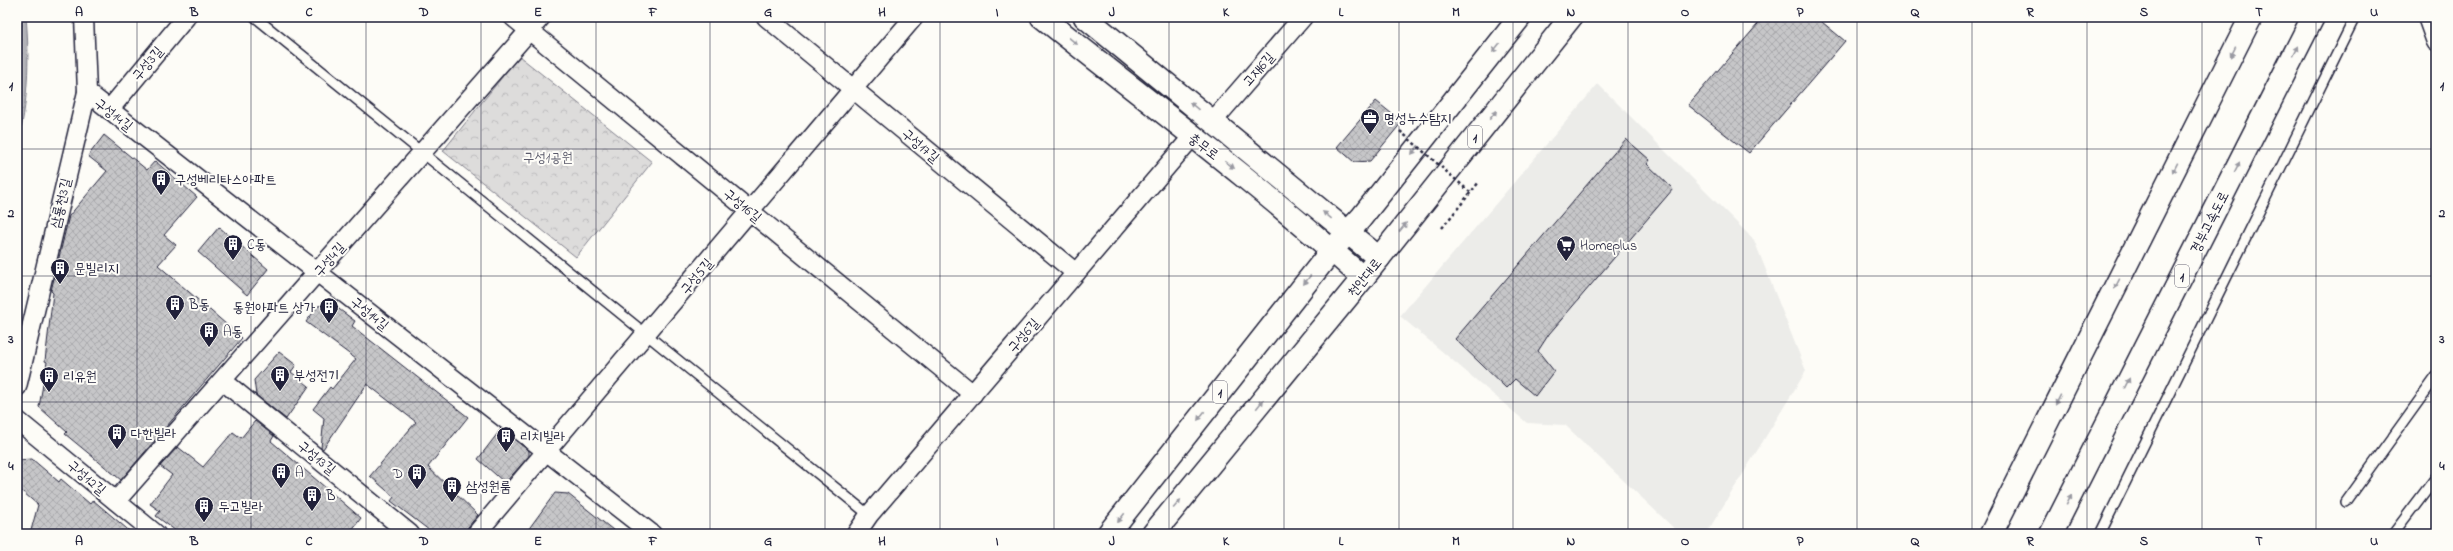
<svg xmlns="http://www.w3.org/2000/svg" width="2453" height="551" font-family="'Indie Flower','Poor Story',sans-serif">
<defs>
<pattern id="park-crowns" width="20" height="18" patternUnits="userSpaceOnUse"><rect width="20" height="18" fill="#dddcdb"/><path d="M2 6a3 3 0 1 1 6 0M12 15a3 3 0 1 1 6 0" fill="none" stroke="#bdbcbd"/></pattern>
<pattern id="water-ripples" width="26" height="14" patternUnits="userSpaceOnUse"><rect width="26" height="14" fill="#b2b2b7"/><path d="M2 4q2-2 4 0t4 0M15 11q2-2 4 0t4 0" fill="none" stroke="#909096"/></pattern>
<pattern id="building-cross-hatch" width="8" height="8" patternUnits="userSpaceOnUse"><rect width="8" height="8" fill="#c6c6c8"/><path d="M0 0l8 8M0 8l8-8" fill="none" stroke="#aaaaad"/></pattern>
</defs>
<rect width="100%" height="100%" fill="#fdfcf7"/>
<filter id="ink" filterUnits="userSpaceOnUse"><feTurbulence type="fractalNoise" baseFrequency=".025" numOctaves="2"/><feDisplacementMap in="SourceGraphic" scale="8" xChannelSelector="R" yChannelSelector="G"/><feConvolveMatrix kernelMatrix="1 2 1 2 8 2 1 2 1" color-interpolation-filters="sRGB"/></filter>
<g filter="url(#ink)">
<!-- built -->
<path fill="#ecece9" d="M 1598,84 L 1754,240 L 1806,371 L 1706,534 L 1680,534 L 1565,425 L 1527,423 L 1400,316 Z"/>
<!-- park -->
<path fill="url(#park-crowns)" stroke="#807f8b" d="M 519,56 L 652,162 L 576,257 L 443,151 Z"/>
<!-- water -->
<path fill="url(#water-ripples)" stroke="#787885" d="M 17,17 L 26,17 C 30,59 28,105 17,146 Z"/>
<!-- building -->
<g fill="url(#building-cross-hatch)" stroke="#22223b">
<path d="M 1764,17 L 1816,17 L 1845,41 L 1749,153 L 1688,105 Z"/>
<path d="M 1376,101 L 1402,122 L 1370,161 L 1354,162 L 1337,147 Z"/>
<path d="M 104,135 L 147,170 L 155,161 L 197,197 L 164,235 L 176,245 L 158,265 L 242,338 L 121,480 L 65,434 L 67,432 L 39,407 L 47,362 L 45,361 L 53,293 L 51,291 L 56,270 L 69,216 L 107,171 L 88,156 Z"/>
<path d="M 1626,139 L 1650,160 L 1647,164 L 1673,189 L 1549,334 L 1538,351 L 1554,371 L 1535,396 L 1515,379 L 1506,388 L 1455,339 Z"/>
<path d="M 219,227 L 268,269 L 247,295 L 198,252 Z"/>
<path d="M 332,304 L 355,321 L 352,326 L 468,417 L 428,467 L 478,515 L 468,527 L 466,534 L 434,534 L 391,501 L 394,497 L 370,476 L 416,422 L 367,384 L 323,449 L 321,448 L 324,418 L 313,409 L 330,387 L 332,389 L 356,359 L 306,322 L 318,306 Z"/>
<path d="M 279,352 L 296,365 L 291,372 L 309,386 L 286,419 L 256,395 L 254,380 Z"/>
<path d="M 255,421 L 274,436 L 271,441 L 361,518 L 349,534 L 180,534 L 156,516 L 160,511 L 150,504 L 172,475 L 160,466 L 178,447 L 203,467 L 233,432 L 241,438 Z"/>
<path d="M 501,429 L 529,451 L 529,456 L 505,483 L 478,459 Z"/>
<path d="M 32,459 L 59,482 L 61,479 L 90,504 L 93,500 L 133,534 L 30,534 L 38,505 L 17,487 L 17,460 Z"/>
<path d="M 555,493 L 568,494 L 618,534 L 525,534 Z"/>
</g>
<g fill="none" stroke-linecap="round" stroke-linejoin="round">
<defs>
<g id="service">
<path d="M 255,17 L 869,515"/>
<path d="M 2346,502 L 2436,377"/>
<path d="M 2100,534 L 2355,17"/>
<path d="M 2393,534 L 2436,477"/>
</g>
<g id="minor">
<path d="M 513,17 L 973,394"/>
<path d="M 766,17 L 1076,273"/>
<path d="M 2427,17 L 2436,42"/>
<path d="M 87,92 L 652,534"/>
<path d="M 109,110 L 186,17"/>
<path d="M 1213,121 L 1303,17"/>
<path d="M 223,381 L 410,534"/>
<path d="M 17,387 L 87,92 L 84,17"/>
<path d="M 17,420 L 156,534"/>
<path d="M 116,501 L 541,17"/>
<path d="M 476,534 L 914,17"/>
<path d="M 856,534 L 869,515 L 1192,137"/>
</g>
<g id="secondary">
<path d="M 1042,17 C 1150,103 1261,186 1363,278"/>
<path d="M 1085,17 L 1379,258"/>
</g>
<g id="primary">
<path d="M 1108,534 L 1332,250 L 1361,218 L 1520,17"/>
<path d="M 1153,534 L 1363,278 L 1571,17"/>
</g>
<g id="motorway">
<path d="M 1991,534 L 2251,17"/>
<path d="M 2051,534 L 2313,17"/>
</g>
</defs>
<!-- service casing -->
<use href="#service" stroke="#22223b" stroke-width="12"/>
<!-- minor casing -->
<use href="#minor" stroke="#22223b" stroke-width="21"/>
<!-- secondary casing -->
<use href="#secondary" stroke="#22223b" stroke-width="25"/>
<!-- primary casing -->
<use href="#primary" stroke="#22223b" stroke-width="25"/>
<!-- motorway casing -->
<use href="#motorway" stroke="#22223b" stroke-width="25"/>
<!-- path -->
<path stroke="#22223b" stroke-width="2.5" stroke-dasharray="3 3" stroke-linecap="butt" d="M 1442,228 L 1479,182"/>
<!-- service -->
<use href="#service" stroke="#fdfcf7" stroke-width="9"/>
<!-- minor -->
<use href="#minor" stroke="#fdfcf7" stroke-width="18"/>
<!-- secondary -->
<use href="#secondary" stroke="#fdfcf7" stroke-width="22"/>
<!-- primary -->
<use href="#primary" stroke="#fdfcf7" stroke-width="22"/>
<!-- motorway -->
<use href="#motorway" stroke="#fdfcf7" stroke-width="22"/>
<!-- path-bridge -->
<path stroke="#22223b" stroke-width="2.5" stroke-dasharray="3 3" stroke-linecap="butt" d="M 1400,131 L 1471,193"/>
</g>
<!-- one-way arrows -->
<defs><path id="oneway-solid" d="M-6-.8H1V-3.2L6.5 0L1 3.2V.8H-6Z"/></defs>
<g fill="#9a9aa2">
<use href="#oneway-solid" transform="translate(1073 41) rotate(39)"/>
<use href="#oneway-solid" transform="translate(1496 48) rotate(128)"/>
<use href="#oneway-solid" transform="translate(2296 51) rotate(-63)"/>
<use href="#oneway-solid" transform="translate(2233 52) rotate(117)"/>
<use href="#oneway-solid" transform="translate(1194 106) rotate(-141)"/>
<use href="#oneway-solid" transform="translate(1493 115) rotate(-51)"/>
<use href="#oneway-solid" transform="translate(1415 150) rotate(128)"/>
<use href="#oneway-solid" transform="translate(1230 165) rotate(37)"/>
<use href="#oneway-solid" transform="translate(2237 167) rotate(-63)"/>
<use href="#oneway-solid" transform="translate(2175 168) rotate(117)"/>
<use href="#oneway-solid" transform="translate(1327 215) rotate(-141)"/>
<use href="#oneway-solid" transform="translate(1403 227) rotate(-51)"/>
<use href="#oneway-solid" transform="translate(1307 280) rotate(128)"/>
<use href="#oneway-solid" transform="translate(2117 284) rotate(117)"/>
<use href="#oneway-solid" transform="translate(2127 383) rotate(-63)"/>
<use href="#oneway-solid" transform="translate(2058 400) rotate(117)"/>
<use href="#oneway-solid" transform="translate(1260 404) rotate(-51)"/>
<use href="#oneway-solid" transform="translate(1201 416) rotate(128)"/>
<use href="#oneway-solid" transform="translate(2069 499) rotate(-63)"/>
<use href="#oneway-solid" transform="translate(1177 504) rotate(-50)"/>
<use href="#oneway-solid" transform="translate(1121 518) rotate(128)"/>
</g>
</g>
<!-- grid -->
<path fill="none" stroke="#22223b" stroke-width="1" stroke-opacity="0.55" d="M 137,17 L 137,534M 251,17 L 251,534M 366,17 L 366,534M 481,17 L 481,534M 596,17 L 596,534M 710,17 L 710,534M 825,17 L 825,534M 940,17 L 940,534M 1054,17 L 1054,534M 1169,17 L 1169,534M 1284,17 L 1284,534M 1399,17 L 1399,534M 1513,17 L 1513,534M 1628,17 L 1628,534M 1743,17 L 1743,534M 1857,17 L 1857,534M 1972,17 L 1972,534M 2087,17 L 2087,534M 2202,17 L 2202,534M 2316,17 L 2316,534M 17,149 L 2436,149M 17,276 L 2436,276M 17,402 L 2436,402"/>
<!-- icons -->
<defs>
<symbol id="office-pin" viewBox="-11 -11 22 30"><path d="M0 17L-7.5 6A9.5 9.5 0 1 1 7.5 6Z" fill="#22223b" stroke="#fdfcf7"/><path d="M-6-3h4V-5.5h4V-3h4V5H-6ZM-1-4.5V-3h2v-1.5ZM-6 0V1H6V0Z" fill="#fff"/></symbol>
<symbol id="building-pin" viewBox="-11 -11 22 30"><path d="M0 17L-7.5 6A9.5 9.5 0 1 1 7.5 6Z" fill="#22223b" stroke="#fdfcf7"/><path d="M-4-6H4V6H1V3H-1V6H-4ZM-2.5-4.3h1.7v1.8h-1.7ZM.8-4.3h1.7v1.8H.8ZM-2.5-1h1.7V.8h-1.7ZM.8-1h1.7V.8H.8Z" fill="#fff"/></symbol>
<symbol id="supermarket-pin" viewBox="-11 -11 22 30"><path d="M0 17L-7.5 6A9.5 9.5 0 1 1 7.5 6Z" fill="#22223b" stroke="#fdfcf7"/><path d="M-6-5.5h2.5l.6 2H6L4.5 2H-2.5L-4.4-4H-6ZM-1.5 3.2a1.3 1.3 0 1 0 .1 0ZM3 3.2a1.3 1.3 0 1 0 .1 0Z" fill="#fff"/></symbol>
</defs>
<g fill-rule="evenodd">
<use href="#office-pin" x="1359" y="107" width="22" height="30"/>
<use href="#building-pin" x="150" y="168" width="22" height="30"/>
<use href="#building-pin" x="222" y="233" width="22" height="30"/>
<use href="#supermarket-pin" x="1555" y="234" width="22" height="30"/>
<use href="#building-pin" x="49" y="257" width="22" height="30"/>
<use href="#building-pin" x="164" y="293" width="22" height="30"/>
<use href="#building-pin" x="318" y="296" width="22" height="30"/>
<use href="#building-pin" x="198" y="320" width="22" height="30"/>
<use href="#building-pin" x="269" y="364" width="22" height="30"/>
<use href="#building-pin" x="38" y="365" width="22" height="30"/>
<use href="#building-pin" x="106" y="422" width="22" height="30"/>
<use href="#building-pin" x="495" y="425" width="22" height="30"/>
<use href="#building-pin" x="270" y="461" width="22" height="30"/>
<use href="#building-pin" x="406" y="462" width="22" height="30"/>
<use href="#building-pin" x="441" y="475" width="22" height="30"/>
<use href="#building-pin" x="301" y="484" width="22" height="30"/>
<use href="#building-pin" x="193" y="495" width="22" height="30"/>
</g>
<g text-anchor="middle" stroke-width="4" stroke-linejoin="round" paint-order="stroke">
<!-- shield labels -->
<g fill="#fdfcf7" stroke="#646373" stroke-width="1">
<rect x="1468" y="126" width="14" height="22" rx="3"/>
<rect x="2175" y="265" width="14" height="22" rx="3"/>
<rect x="1213" y="381" width="14" height="22" rx="3"/>
</g>
<g font-size="13" font-weight="bold" fill="#22223b">
<text x="1475" y="142">1</text>
<text x="2182" y="281">1</text>
<text x="1220" y="397">1</text>
</g>
<!-- street labels -->
<g font-size="14" fill="#22223b" stroke="#fdfcf7">
<text transform="translate(147 63) rotate(-50)" y="5">구성3길</text>
<text transform="translate(1258 69) rotate(-49)" y="5">고재6길</text>
<text transform="translate(114 114) rotate(38)" y="5">구성14길</text>
<text transform="translate(921 145) rotate(40)" y="5">구성17길</text>
<text transform="translate(1204 146) rotate(37)" y="5">충무로</text>
<text transform="translate(60 203) rotate(-77)" y="5">삼룡천3길</text>
<text transform="translate(743 205) rotate(39)" y="5">구성16길</text>
<text transform="translate(2209 222) rotate(-63)" y="5">경부고속도로</text>
<text transform="translate(329 259) rotate(-49)" y="5">구성4길</text>
<text transform="translate(696 276) rotate(-50)" y="5">구성5길</text>
<text transform="translate(1364 277) rotate(-51)" y="5">천안대로</text>
<text transform="translate(370 313) rotate(39)" y="5">구성14길</text>
<text transform="translate(1023 335) rotate(-49)" y="5">구성6길</text>
<text transform="translate(317 457) rotate(39)" y="5">구성13길</text>
<text transform="translate(87 477) rotate(40)" y="5">구성12길</text>
</g>
<!-- poi labels -->
<g font-size="14" fill="#22223b" stroke="#fdfcf7" text-anchor="start">
<text x="1384" y="123">명성누수탐지</text>
<text x="175" y="184">구성베리타스아파트</text>
<text x="247" y="249">C동</text>
<text x="1580" y="250">Homeplus</text>
<text x="74" y="273">문빌리지</text>
<text x="189" y="309">B동</text>
<text x="315" y="312" text-anchor="end">동원아파트 상가</text>
<text x="223" y="336">A동</text>
<text x="294" y="380">부성전기</text>
<text x="63" y="381">리유원</text>
<text x="131" y="438">다한빌라</text>
<text x="520" y="441">리치빌라</text>
<text x="295" y="477">A</text>
<text x="403" y="478" text-anchor="end">D</text>
<text x="466" y="491">삼성원룸</text>
<text x="326" y="500">B</text>
<text x="218" y="511">두고빌라</text>
</g>
<!-- park labels -->
<g font-size="14" fill="#5a5a6b" stroke="#fdfcf7">
<text x="548" y="162">구성1공원</text>
</g>
</g>
<!-- margin -->
<rect width="2453" height="551" fill="none" stroke="#fdfcf7" stroke-width="44"/>
<rect x="22" y="22" width="2409" height="507" fill="none" stroke="#22223b" stroke-width="1.5"/>
<g font-size="13" text-anchor="middle" font-weight="bold" fill="#22223b">
<text x="79" y="16">A</text>
<text x="194" y="16">B</text>
<text x="309" y="16">C</text>
<text x="424" y="16">D</text>
<text x="538" y="16">E</text>
<text x="653" y="16">F</text>
<text x="768" y="16">G</text>
<text x="882" y="16">H</text>
<text x="997" y="16">I</text>
<text x="1112" y="16">J</text>
<text x="1226" y="16">K</text>
<text x="1341" y="16">L</text>
<text x="1456" y="16">M</text>
<text x="1571" y="16">N</text>
<text x="1685" y="16">O</text>
<text x="1800" y="16">P</text>
<text x="1915" y="16">Q</text>
<text x="2030" y="16">R</text>
<text x="2144" y="16">S</text>
<text x="2259" y="16">T</text>
<text x="2374" y="16">U</text>
<text x="11" y="90">1</text>
<text x="2442" y="90">1</text>
<text x="11" y="217">2</text>
<text x="2442" y="217">2</text>
<text x="11" y="343">3</text>
<text x="2442" y="343">3</text>
<text x="11" y="470">4</text>
<text x="2442" y="470">4</text>
<text x="79" y="545">A</text>
<text x="194" y="545">B</text>
<text x="309" y="545">C</text>
<text x="424" y="545">D</text>
<text x="538" y="545">E</text>
<text x="653" y="545">F</text>
<text x="768" y="545">G</text>
<text x="882" y="545">H</text>
<text x="997" y="545">I</text>
<text x="1112" y="545">J</text>
<text x="1226" y="545">K</text>
<text x="1341" y="545">L</text>
<text x="1456" y="545">M</text>
<text x="1571" y="545">N</text>
<text x="1685" y="545">O</text>
<text x="1800" y="545">P</text>
<text x="1915" y="545">Q</text>
<text x="2030" y="545">R</text>
<text x="2144" y="545">S</text>
<text x="2259" y="545">T</text>
<text x="2374" y="545">U</text>
</g>
</svg>
